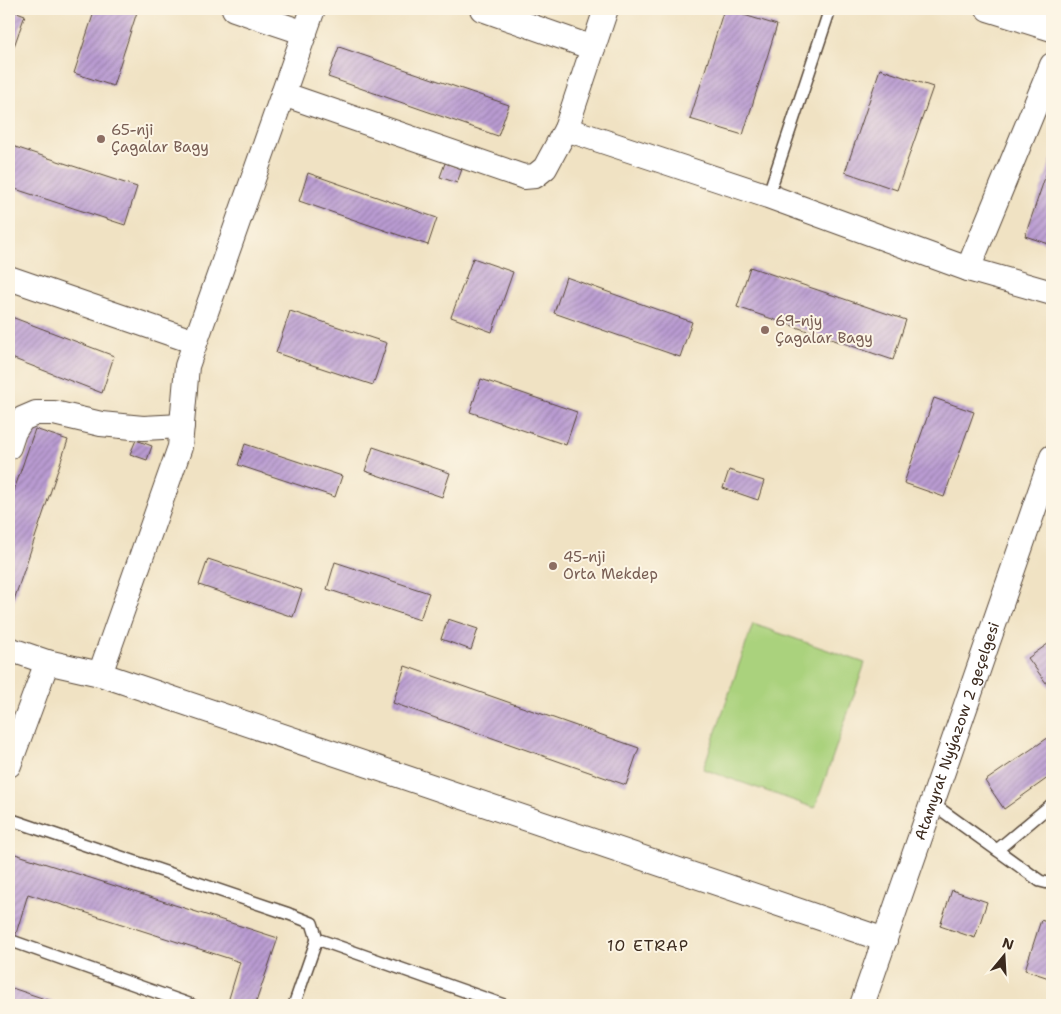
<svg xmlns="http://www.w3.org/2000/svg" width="1061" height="1014" font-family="'Shantell Sans',sans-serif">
<defs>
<pattern id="building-hatch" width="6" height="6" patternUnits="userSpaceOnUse" patternTransform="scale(1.25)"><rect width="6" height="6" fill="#b99bd2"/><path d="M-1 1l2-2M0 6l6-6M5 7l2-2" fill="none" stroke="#987faa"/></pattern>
</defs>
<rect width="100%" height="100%" fill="#fcf5e5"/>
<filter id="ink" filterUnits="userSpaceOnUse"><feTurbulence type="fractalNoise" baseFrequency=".02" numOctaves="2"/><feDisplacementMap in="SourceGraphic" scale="10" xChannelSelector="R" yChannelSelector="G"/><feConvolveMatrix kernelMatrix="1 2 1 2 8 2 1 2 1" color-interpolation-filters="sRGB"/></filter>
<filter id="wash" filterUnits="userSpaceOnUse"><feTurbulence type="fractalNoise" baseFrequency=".0096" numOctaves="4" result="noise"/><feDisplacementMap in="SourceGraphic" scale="20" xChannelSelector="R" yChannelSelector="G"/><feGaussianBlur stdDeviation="1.12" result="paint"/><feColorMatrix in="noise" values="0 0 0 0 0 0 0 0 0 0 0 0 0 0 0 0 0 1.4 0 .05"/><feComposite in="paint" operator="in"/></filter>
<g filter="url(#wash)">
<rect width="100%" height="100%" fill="#f0e2c3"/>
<!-- pitch -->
<path fill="#aad27d" stroke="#727e4e" d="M 753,624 L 865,663 L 815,808 L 703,769 Z"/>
<g id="blocks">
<!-- building -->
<g fill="url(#building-hatch)">
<path d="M 9,9 L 25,15 L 11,55 L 9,55 Z"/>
<path d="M 95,9 L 138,9 L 113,86 L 74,73 Z"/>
<path d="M 724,9 L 777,25 L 743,135 L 690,119 Z"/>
<path d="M 339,47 L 509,105 L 498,136 L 328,77 Z"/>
<path d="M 880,69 L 933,87 L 897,190 L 845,172 Z"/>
<path d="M 9,145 L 137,187 L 125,225 L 9,187 Z"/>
<path d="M 1052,157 L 1052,245 L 1025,236 Z"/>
<path d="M 445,163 L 462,169 L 457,183 L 440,177 Z"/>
<path d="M 308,173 L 437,218 L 428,245 L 299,201 Z"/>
<path d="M 473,258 L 513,272 L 492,332 L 451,317 Z"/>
<path d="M 750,267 L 906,320 L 893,360 L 737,307 Z"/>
<path d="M 566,277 L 692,322 L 680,357 L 554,313 Z"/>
<path d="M 290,311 L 387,343 L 373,385 L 276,353 Z"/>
<path d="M 9,316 L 114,356 L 102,393 L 9,357 Z"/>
<path d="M 481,379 L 577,412 L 566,445 L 470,412 Z"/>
<path d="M 934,398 L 974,412 L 944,497 L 904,483 Z"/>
<path d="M 35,429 L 68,440 L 13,603 L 9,601 L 9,505 Z"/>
<path d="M 136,440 L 152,446 L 147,460 L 130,454 Z"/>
<path d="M 245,444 L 342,476 L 335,497 L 238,465 Z"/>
<path d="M 373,447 L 450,473 L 442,497 L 365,471 Z"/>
<path d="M 729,470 L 764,481 L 758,500 L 723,488 Z"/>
<path d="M 208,559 L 302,590 L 293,617 L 199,585 Z"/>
<path d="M 335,562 L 429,593 L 420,620 L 327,589 Z"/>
<path d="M 448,619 L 478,629 L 471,650 L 441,639 Z"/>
<path d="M 1052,641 L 1052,685 L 1049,687 L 1028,658 Z"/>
<path d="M 405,666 L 639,748 L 626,785 L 393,703 Z"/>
<path d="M 1052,735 L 1052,775 L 1004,809 L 985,781 Z"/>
<path d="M 9,852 L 278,938 L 255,1005 L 227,1005 L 240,962 L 28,894 L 15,937 L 9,935 Z"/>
<path d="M 952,890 L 987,902 L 975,938 L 940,926 Z"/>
<path d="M 1041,920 L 1052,924 L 1052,979 L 1025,970 Z"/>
<path d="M 9,987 L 63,1005 L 9,1005 Z"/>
</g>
</g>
</g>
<g filter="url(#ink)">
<use href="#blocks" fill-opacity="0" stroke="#564637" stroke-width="1"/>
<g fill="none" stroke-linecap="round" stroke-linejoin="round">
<defs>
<g id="service">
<path d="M 768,196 L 830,9"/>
<path d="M 933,804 L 1040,881 L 1052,884"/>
<path d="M 9,819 L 289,914 L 312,923 L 317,939 L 504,1005"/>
<path d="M 997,850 L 1052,804"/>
<path d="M 9,940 L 192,1005"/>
<path d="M 294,1005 L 317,939"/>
</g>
<g id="minor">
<path d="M 234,9 L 305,33"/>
<path d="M 482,9 L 593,48"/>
<path d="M 606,9 L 566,129 L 768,196 L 968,269 L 1052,293"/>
<path d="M 988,9 L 1052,29"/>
<path d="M 283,94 L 524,177 L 535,176 L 545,168 L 566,129"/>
<path d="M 968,269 L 1052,65"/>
<path d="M 9,278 L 195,342"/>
<path d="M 9,447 L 14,432 L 22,419 L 36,413 L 54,413 L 101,424 L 143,428 L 182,426"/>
<path d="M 9,649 L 47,662 L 100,674 L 885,940"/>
<path d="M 100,674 L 180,447 L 187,366 L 313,9"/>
<path d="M 9,765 L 47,662"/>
<path id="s1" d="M 862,1005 L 1052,457"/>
</g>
</defs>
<!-- service casing -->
<use href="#service" stroke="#564637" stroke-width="14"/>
<!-- minor casing -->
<use href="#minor" stroke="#564637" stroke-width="26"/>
<!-- service -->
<use href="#service" stroke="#fff" stroke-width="11"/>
<!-- minor -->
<use href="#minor" stroke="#fff" stroke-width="24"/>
</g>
</g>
<!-- markers -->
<g fill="#8d6e63" stroke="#fcf5e5" stroke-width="2">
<circle cx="101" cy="139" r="5"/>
<circle cx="765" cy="330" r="5"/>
<circle cx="553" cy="566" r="5"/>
</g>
<g text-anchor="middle" stroke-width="4" stroke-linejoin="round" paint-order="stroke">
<!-- education labels -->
<g font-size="15" fill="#785e54" stroke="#fcf5e5" text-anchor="start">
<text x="111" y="135">65-nji<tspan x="111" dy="17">Çagalar Bagy</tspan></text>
<text x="775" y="326">69-njy<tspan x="775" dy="17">Çagalar Bagy</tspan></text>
<text x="563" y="562">45-nji<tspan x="563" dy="17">Orta Mekdep</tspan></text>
</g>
<!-- street labels -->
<g font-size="15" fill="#3b2a1e" stroke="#fcf5e5">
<text dy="5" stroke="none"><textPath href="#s1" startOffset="290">Atamyrat Nyýazow 2 geçelgesi</textPath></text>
</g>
<!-- neighbourhood labels -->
<g font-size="16" letter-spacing="1" fill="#3b2a1e" stroke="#fcf5e5">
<text x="648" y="951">10 ETRAP</text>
</g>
</g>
<!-- margin -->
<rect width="1061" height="1014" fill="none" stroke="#fcf5e5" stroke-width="30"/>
<!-- north arrow -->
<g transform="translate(1004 956) rotate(18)" stroke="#fcf5e5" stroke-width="4" paint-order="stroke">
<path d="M0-4L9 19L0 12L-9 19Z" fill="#3b2a1e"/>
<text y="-8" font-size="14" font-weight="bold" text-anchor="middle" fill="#3b2a1e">N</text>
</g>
</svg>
